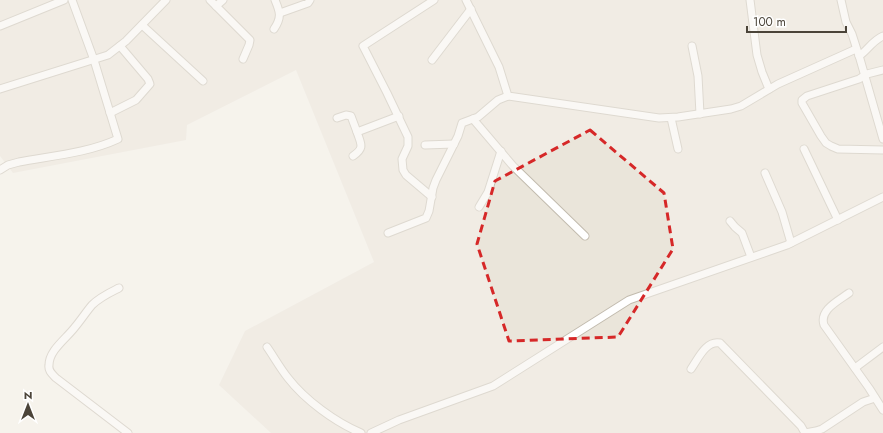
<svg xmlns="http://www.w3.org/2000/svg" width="883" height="433" font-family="Jost,sans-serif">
<rect width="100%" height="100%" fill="#f6f3ec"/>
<!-- residential -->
<path fill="#eae5da" d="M 0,0 L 883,0 L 883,433 L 271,433 L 219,385 L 245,331 L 374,262 L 296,70 L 187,125 L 186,140 L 13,173 L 0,156 Z"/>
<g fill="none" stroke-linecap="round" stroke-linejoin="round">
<defs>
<g id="minor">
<path d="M 210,0 L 216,6 L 223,0"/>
<path d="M 466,0 L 499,67 L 508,96 L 659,118 L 678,117 L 731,109 L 741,106 L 778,84 L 856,49"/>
<path d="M 750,0 L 757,55 L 762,72 L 769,89"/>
<path d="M 841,0 L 846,22 L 852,34 L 860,59 L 883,139"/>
<path d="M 216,6 L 250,40 L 249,45 L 243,59"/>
<path d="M 280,13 L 308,3 L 310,0"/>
<path d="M 142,25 L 203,81"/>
<path d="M 0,26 L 64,0"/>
<path d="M 274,29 C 282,17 280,12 275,0"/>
<path d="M 692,46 L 698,76 L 700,114"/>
<path d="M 859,56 C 868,50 872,41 883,36"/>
<path d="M 432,60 L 471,9"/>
<path d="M 883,70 L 867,74 L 859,79 L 807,96 L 802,100 L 802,103 L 821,136 L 826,143 L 831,146 L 838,149 L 883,150"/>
<path d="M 0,89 L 108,55 L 126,41 L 166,0"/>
<path d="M 110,113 L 136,100 L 150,84 L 148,79 L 120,46"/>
<path d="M 337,118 L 346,115 L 351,116 L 357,132"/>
<path d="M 671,118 L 678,149"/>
<path d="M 473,119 L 513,166 L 585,236"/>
<path d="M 425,145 L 454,144"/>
<path d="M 804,149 L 838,220"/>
<path d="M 353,156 C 365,148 361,144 357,132 L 399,116"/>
<path d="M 0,170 L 8,165 L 19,162 C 51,156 88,153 118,139 L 94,60 L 72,0"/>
<path d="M 765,173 L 782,212 L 791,243"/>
<path d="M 432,197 L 406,175 L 403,170 L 402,159 L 408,146 L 408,137 L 387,93 L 363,46 L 434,0"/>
<path d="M 479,207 L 488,192 L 501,151"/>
<path d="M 730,221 L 735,227 L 742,233 L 751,257"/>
<path d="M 388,233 L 426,218 L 429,211 L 433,188 L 436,180 L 458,136 L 462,123 L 478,117 L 498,100 L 508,96"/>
<path d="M 119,288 C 109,293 100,297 92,305 C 86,312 81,320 75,327 C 67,338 49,350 49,365 C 48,371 52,374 56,378 L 128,433"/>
<path d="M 849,293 C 838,301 819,310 824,325 L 869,388 L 883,410"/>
<path d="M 267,347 C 274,357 280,368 288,378 C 305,400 335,422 361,433"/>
<path d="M 855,368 L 883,347"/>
<path d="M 691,369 C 698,359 706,340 720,343 L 801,426 L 805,433"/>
<path d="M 371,433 L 399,420 L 493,386 L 629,300 L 787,245 L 883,197"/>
<path d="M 805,433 L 816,431 L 822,429 L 863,402 L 875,398"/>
</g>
</defs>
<!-- minor casing -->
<use href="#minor" stroke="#c2bbae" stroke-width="9"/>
<!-- minor -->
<use href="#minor" stroke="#fff" stroke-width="7"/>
</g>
<!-- marked area -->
<path d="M0 0H883V433H0ZM 590,130 L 664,193 L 673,249 L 618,337 L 509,341 L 477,244 L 495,181 Z" fill="#f6f3ec" fill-opacity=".55" fill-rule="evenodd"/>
<path fill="none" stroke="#d62828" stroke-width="3" stroke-dasharray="8 5" stroke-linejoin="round" d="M 590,130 L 664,193 L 673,249 L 618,337 L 509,341 L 477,244 L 495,181 Z"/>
<!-- north arrow -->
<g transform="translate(28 405)" stroke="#ffffff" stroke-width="3" paint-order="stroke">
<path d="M0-3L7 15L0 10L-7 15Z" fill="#4b4439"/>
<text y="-6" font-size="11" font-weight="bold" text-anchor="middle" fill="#4b4439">N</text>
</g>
<!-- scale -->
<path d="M747 26v6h99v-6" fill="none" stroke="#4b4439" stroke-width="2"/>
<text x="753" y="26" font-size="12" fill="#4b4439" stroke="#ffffff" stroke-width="3" paint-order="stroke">100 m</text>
</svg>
